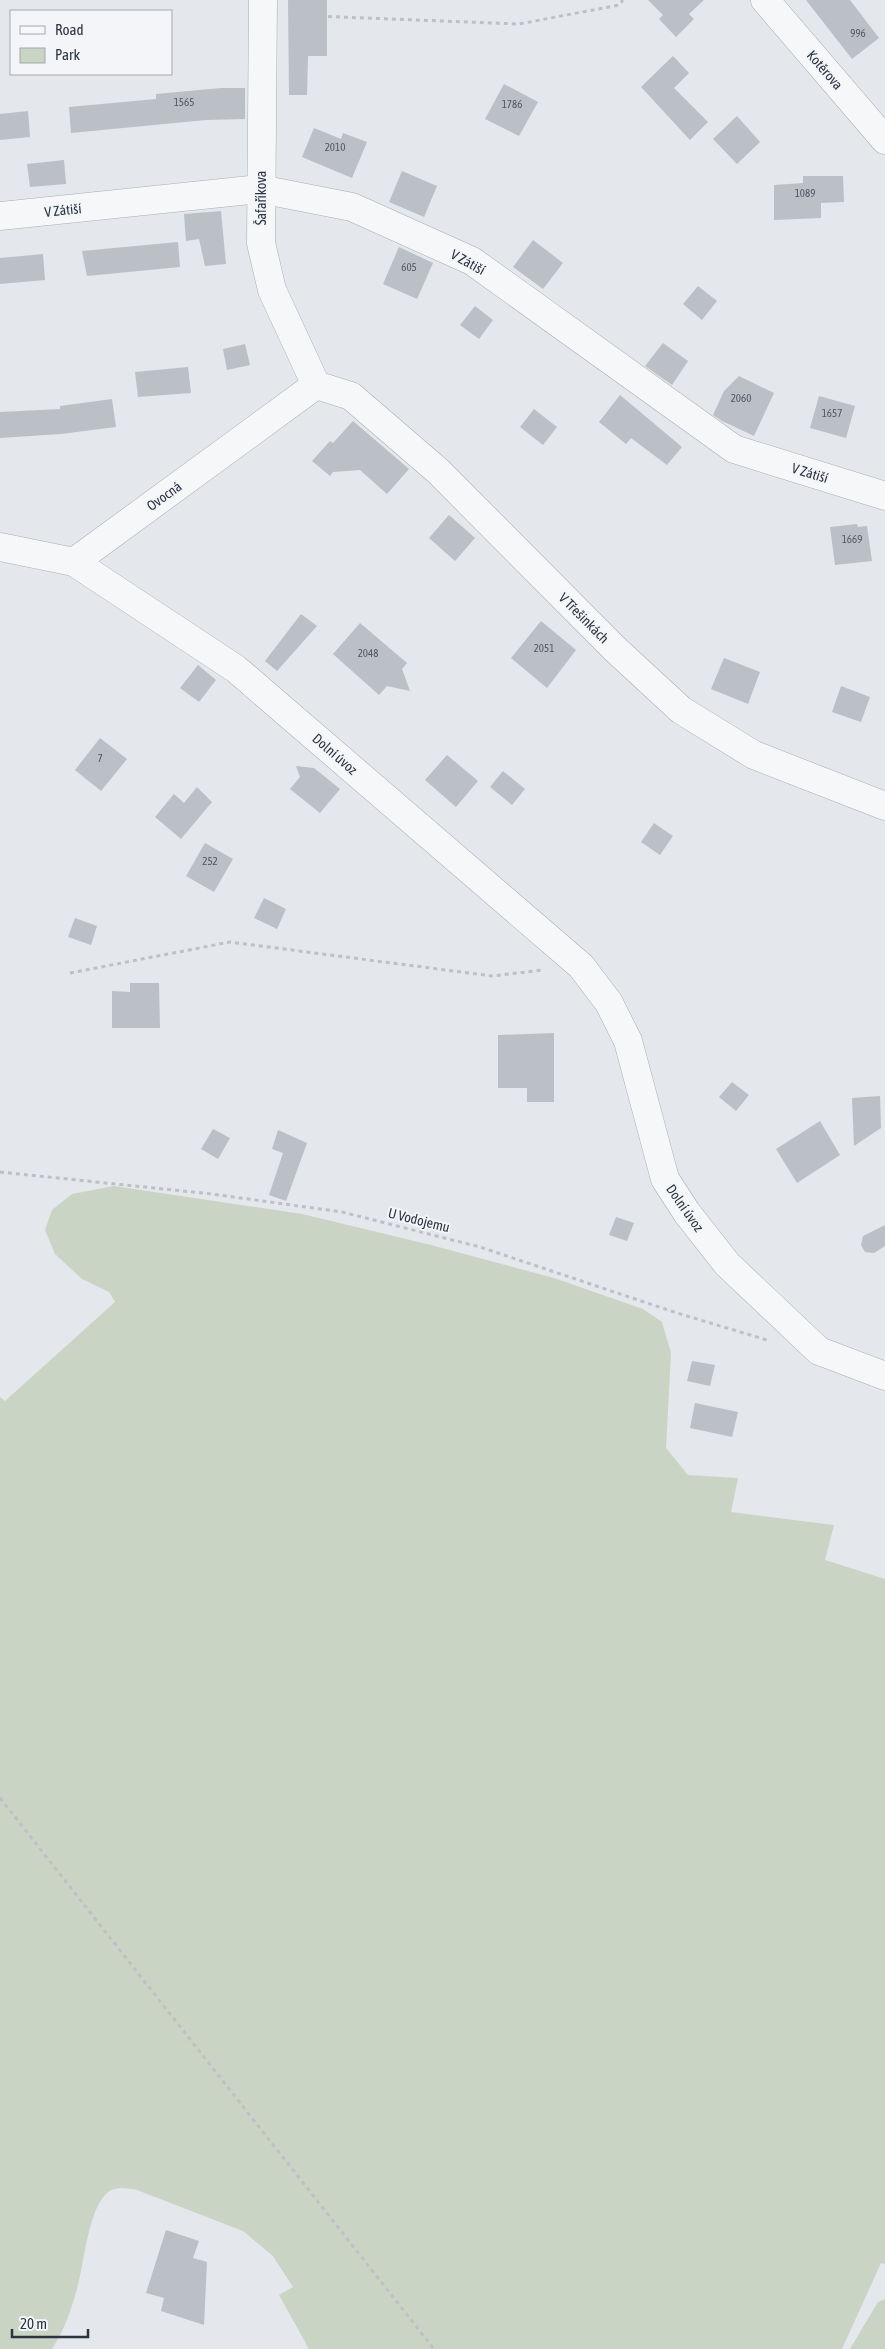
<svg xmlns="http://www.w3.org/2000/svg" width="885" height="2349" font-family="'Asap Condensed',sans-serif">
<rect width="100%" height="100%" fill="#e4e7eb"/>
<!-- green -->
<g fill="#c9d4c5">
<path d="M 114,1186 L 302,1214 L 431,1245 L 554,1278 L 643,1309 L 662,1322 L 671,1353 L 666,1448 L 688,1475 L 738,1478 L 731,1512 L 834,1525 L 825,1560 L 885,1579 L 885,2264 L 881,2263 L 842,2349 L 309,2349 L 279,2295 L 293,2287 L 273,2256 L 243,2231 L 137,2190 C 127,2188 117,2186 108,2192 C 88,2208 84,2265 77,2289 C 71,2310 64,2331 52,2349 L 0,2349 L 0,1397 L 5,1401 L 115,1302 L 109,1292 L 82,1279 L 55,1254 L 45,1230 L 52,1210 L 72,1194 Z"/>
<path d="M 885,2299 L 885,2349 L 850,2349 L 878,2302 Z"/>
</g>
<!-- building -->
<g fill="#bbc0c7">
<path d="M 288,0 L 327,0 L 327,56 L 308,56 L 307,95 L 289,95 Z"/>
<path d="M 648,0 L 704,0 L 689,14 L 694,19 L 676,37 L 659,19 L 663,15 Z"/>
<path d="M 806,0 L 850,0 L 879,38 L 852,59 Z"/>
<path d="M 673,56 L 689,73 L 674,88 L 708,122 L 690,140 L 641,87 Z"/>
<path d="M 504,84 L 538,102 L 519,136 L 485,119 Z"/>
<path d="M 221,88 L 245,88 L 245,119 L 206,120 L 71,133 L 69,107 L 156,99 L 156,94 Z"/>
<path d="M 28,111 L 30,137 L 0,140 L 0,114 Z"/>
<path d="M 737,116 L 760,142 L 737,164 L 713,139 Z"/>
<path d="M 314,128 L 341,139 L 343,133 L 367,142 L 352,178 L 302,157 Z"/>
<path d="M 64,160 L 66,184 L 30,187 L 27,164 Z"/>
<path d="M 402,171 L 437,186 L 424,217 L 389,202 Z"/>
<path d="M 803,176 L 843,176 L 844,202 L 821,203 L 821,218 L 774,220 L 774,185 L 803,183 Z"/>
<path d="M 221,211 L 226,264 L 205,266 L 199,239 L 186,241 L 184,214 Z"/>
<path d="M 533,240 L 563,263 L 543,289 L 513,267 Z"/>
<path d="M 178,242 L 180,267 L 87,276 L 82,251 Z"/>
<path d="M 399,247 L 433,263 L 417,299 L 383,284 Z"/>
<path d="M 43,254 L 45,280 L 0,284 L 0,258 Z"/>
<path d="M 698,286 L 717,301 L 702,320 L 683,304 Z"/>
<path d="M 475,306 L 493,320 L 479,339 L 460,325 Z"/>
<path d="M 663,343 L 688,361 L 672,385 L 645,366 Z"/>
<path d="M 245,344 L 250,365 L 227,370 L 223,349 Z"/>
<path d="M 188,367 L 191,393 L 138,397 L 135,372 Z"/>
<path d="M 739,376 L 774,393 L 754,436 L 722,421 L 713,415 L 724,391 Z"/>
<path d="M 620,395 L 682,447 L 667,465 L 631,438 L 626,444 L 599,422 Z"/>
<path d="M 819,396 L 855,406 L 846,438 L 810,428 Z"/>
<path d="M 112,399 L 116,427 L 61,434 L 0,438 L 0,412 L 60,409 L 60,406 Z"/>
<path d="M 534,409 L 557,427 L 543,445 L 520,427 Z"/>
<path d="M 353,421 L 409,469 L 387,494 L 360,470 L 333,472 L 330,476 L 312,461 L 330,441 L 333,443 Z"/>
<path d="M 449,515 L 475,538 L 455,561 L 429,538 Z"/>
<path d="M 857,524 L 858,527 L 867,526 L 872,561 L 835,565 L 830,527 Z"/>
<path d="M 301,614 L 317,626 L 277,671 L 265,661 Z"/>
<path d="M 541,621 L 576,650 L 547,688 L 511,658 Z"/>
<path d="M 360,623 L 407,663 L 402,669 L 410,691 L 387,686 L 379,695 L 333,654 Z"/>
<path d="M 724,658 L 760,672 L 748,704 L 711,689 Z"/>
<path d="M 198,665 L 216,680 L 199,702 L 180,688 Z"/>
<path d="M 841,686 L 870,697 L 861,722 L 832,712 Z"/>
<path d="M 100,738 L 127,759 L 101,791 L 75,770 Z"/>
<path d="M 447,755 L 478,781 L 456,807 L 425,780 Z"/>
<path d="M 296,766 L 314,768 L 340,789 L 320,813 L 290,789 L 300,777 Z"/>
<path d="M 503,771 L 525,789 L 512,805 L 490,787 Z"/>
<path d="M 197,787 L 212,802 L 181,839 L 155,817 L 174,794 L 184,803 Z"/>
<path d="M 654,823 L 673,836 L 660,855 L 641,842 Z"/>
<path d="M 205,843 L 233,859 L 214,892 L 186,876 Z"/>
<path d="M 264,898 L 286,909 L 277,929 L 254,918 Z"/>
<path d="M 75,918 L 97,926 L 91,945 L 68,937 Z"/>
<path d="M 130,983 L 159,983 L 160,1028 L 112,1028 L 112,991 L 130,992 Z"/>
<path d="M 554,1033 L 554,1102 L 527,1102 L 527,1088 L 498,1088 L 498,1035 Z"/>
<path d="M 732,1082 L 749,1095 L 736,1111 L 719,1097 Z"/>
<path d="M 880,1096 L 881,1128 L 854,1146 L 852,1098 Z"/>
<path d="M 820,1121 L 840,1155 L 797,1183 L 776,1149 Z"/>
<path d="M 213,1129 L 230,1138 L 218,1159 L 201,1149 Z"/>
<path d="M 278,1130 L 307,1143 L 286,1201 L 269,1195 L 283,1153 L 272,1149 Z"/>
<path d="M 616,1217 L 634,1223 L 627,1241 L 609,1235 Z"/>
<path d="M 885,1225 L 885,1246 L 874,1253 L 865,1252 L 861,1245 L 863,1236 Z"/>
<path d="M 692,1361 L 715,1365 L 710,1386 L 687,1381 Z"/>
<path d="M 695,1403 L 738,1412 L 732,1437 L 690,1428 Z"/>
<path d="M 166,2230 L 199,2241 L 193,2258 L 207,2262 L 204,2325 L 161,2311 L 164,2298 L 146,2293 Z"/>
</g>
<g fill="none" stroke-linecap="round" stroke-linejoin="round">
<defs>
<g id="street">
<path d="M 263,0 L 261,243 L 272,290 L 316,385"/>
<path d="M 765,0 L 885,140"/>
<path d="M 0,216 L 260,189 L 352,207 L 472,261 L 734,449 L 885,496"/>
<path d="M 316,385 L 351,396 L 438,471 L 615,649 L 681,710 L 754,755 L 885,806"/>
<path d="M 0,547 L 74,562 L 316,385"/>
<path d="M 74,562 L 236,669 L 581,966 L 609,1003 L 628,1041 L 665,1179 L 687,1213 L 727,1264 L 819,1351 L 885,1376"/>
</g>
</defs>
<!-- street casing -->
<use href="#street" stroke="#a9aeb5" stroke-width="29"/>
<!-- path -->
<g stroke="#bdc0c6" stroke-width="3" stroke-dasharray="4 4" stroke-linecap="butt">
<path d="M 288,15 L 519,24 L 619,5 L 623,0"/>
<path d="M 70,973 L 230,942 L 492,976 L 543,970"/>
<path d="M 0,1172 L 212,1194 L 342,1212 L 480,1247 L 677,1313 L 767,1340"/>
<path d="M 0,1798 L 434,2349"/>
</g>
<!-- street -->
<use href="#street" stroke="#f6f7f9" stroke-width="28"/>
</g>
<g text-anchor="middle" stroke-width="4" stroke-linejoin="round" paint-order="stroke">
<!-- number labels -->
<g font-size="11" fill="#505763">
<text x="858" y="37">996</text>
<text x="184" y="106">1565</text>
<text x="512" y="108">1786</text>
<text x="335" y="151">2010</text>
<text x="805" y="197">1089</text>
<text x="409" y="271">605</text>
<text x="741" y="402">2060</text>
<text x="832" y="417">1657</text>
<text x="852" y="543">1669</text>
<text x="544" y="652">2051</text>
<text x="368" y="657">2048</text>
<text x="100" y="762">7</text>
<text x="210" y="865">252</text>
</g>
<!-- street labels -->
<g font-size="14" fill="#2c3442" stroke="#f3f5f8">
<text transform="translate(825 70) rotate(49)" y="5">Kotěrova</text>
<text transform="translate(261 198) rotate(-90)" y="5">Šafaříkova</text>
<text transform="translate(63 210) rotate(-6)" y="5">V Zátiší</text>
<text transform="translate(468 262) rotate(29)" y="5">V Zátiší</text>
<text transform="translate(810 473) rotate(17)" y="5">V Zátiší</text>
<text transform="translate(164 496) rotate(-36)" y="5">Ovocná</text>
<text transform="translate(584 618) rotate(45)" y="5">V Třešinkách</text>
<text transform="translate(335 754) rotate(41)" y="5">Dolní úvoz</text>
<text transform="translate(685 1208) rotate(55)" y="5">Dolní úvoz</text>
<text transform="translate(419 1220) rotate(14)" y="5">U Vodojemu</text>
</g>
</g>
<!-- legend -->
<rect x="10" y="10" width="162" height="65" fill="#f3f5f8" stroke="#a3a8af"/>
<rect x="20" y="26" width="25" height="8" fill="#f6f7f9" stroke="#a3a8af"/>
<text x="55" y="35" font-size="15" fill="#2c3442">Road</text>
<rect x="20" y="48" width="25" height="15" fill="#c9d4c5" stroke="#a3a8af"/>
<text x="55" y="60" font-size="15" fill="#2c3442">Park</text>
<!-- scale -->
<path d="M12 2329v8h76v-8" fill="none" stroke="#2c3442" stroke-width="2.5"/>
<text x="20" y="2329" font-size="15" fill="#2c3442" stroke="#f3f5f8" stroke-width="4" paint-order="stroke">20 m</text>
</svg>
